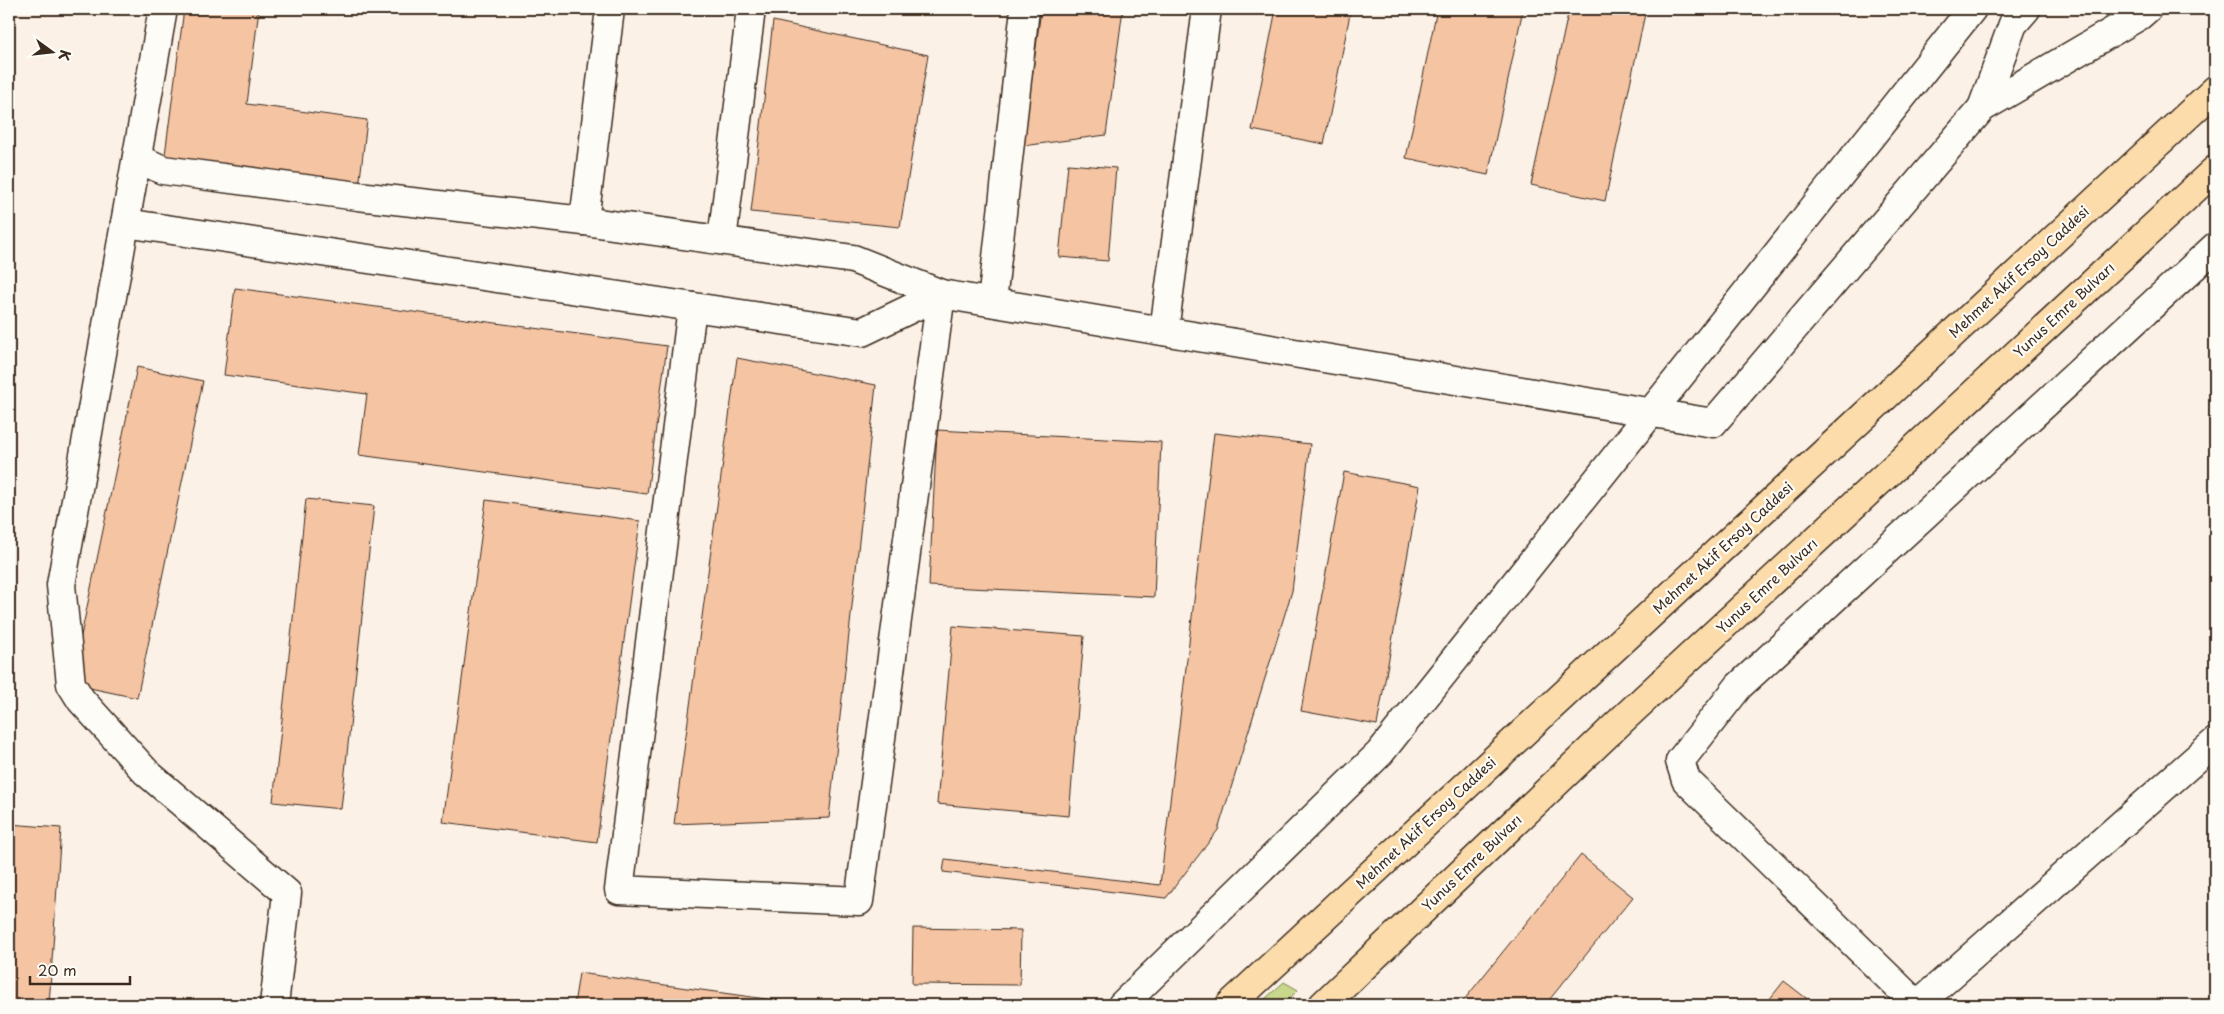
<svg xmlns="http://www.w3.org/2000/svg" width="2224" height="1014" font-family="'Playpen Sans',sans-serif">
<rect width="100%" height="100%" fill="#fbf1e6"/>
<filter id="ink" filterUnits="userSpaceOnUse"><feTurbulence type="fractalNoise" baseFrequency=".02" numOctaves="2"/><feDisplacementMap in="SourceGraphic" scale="10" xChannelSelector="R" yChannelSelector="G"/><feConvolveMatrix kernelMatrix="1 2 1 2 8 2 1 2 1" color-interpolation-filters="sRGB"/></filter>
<g filter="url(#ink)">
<!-- green -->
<path fill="#c7d78b" stroke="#818054" d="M 1284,982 L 1298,990 L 1283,1005 L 1258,1005 Z"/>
<!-- building -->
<g fill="#f4c4a3" stroke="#3b2a1e">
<path d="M 184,9 L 259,9 L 247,104 L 367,120 L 358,196 L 163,170 Z"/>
<path d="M 1041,9 L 1123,9 L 1106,135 L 1023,146 Z"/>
<path d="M 1276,9 L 1351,9 L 1324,144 L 1252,130 Z"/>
<path d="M 1437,9 L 1523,9 L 1488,175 L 1406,158 Z"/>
<path d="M 1569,9 L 1646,9 L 1605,201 L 1531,185 Z"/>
<path d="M 773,21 L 928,55 L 900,227 L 751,212 Z"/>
<path d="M 1068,164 L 1116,168 L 1108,261 L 1059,257 Z"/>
<path d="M 235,288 L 667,346 L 647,494 L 359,455 L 367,394 L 224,375 Z"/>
<path d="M 737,358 L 876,385 L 829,818 L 674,824 Z"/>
<path d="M 137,367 L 203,381 L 137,698 L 71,684 Z"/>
<path d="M 937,430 L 1161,442 L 1154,597 L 929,586 Z"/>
<path d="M 1214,433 L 1310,444 L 1292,591 L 1218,830 L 1166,898 L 943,872 L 945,859 L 1160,885 Z"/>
<path d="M 1344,472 L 1420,486 L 1377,725 L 1301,711 Z"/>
<path d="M 306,499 L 374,506 L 341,809 L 273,802 Z"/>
<path d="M 486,500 L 640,521 L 597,842 L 443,822 Z"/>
<path d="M 953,626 L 1084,636 L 1069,816 L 937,804 Z"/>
<path d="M 9,824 L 61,828 L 49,1005 L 9,1005 Z"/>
<path d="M 1581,855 L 1633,897 L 1545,1005 L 1460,1005 Z"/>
<path d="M 913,928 L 1021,930 L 1020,985 L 912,984 Z"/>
<path d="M 579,973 L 809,1005 L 574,1005 Z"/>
<path d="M 1784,981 L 1815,1005 L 1765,1005 Z"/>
</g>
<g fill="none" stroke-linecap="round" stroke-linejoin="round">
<defs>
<g id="minor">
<path d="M 163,9 L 61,585 L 71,684 L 81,700 L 146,772 L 287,893 L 274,1005"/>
<path d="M 1982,108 L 2013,24 L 2026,9"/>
<path d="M 137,158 L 163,170 L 358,196 L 584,221 L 853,259 L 941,294 L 1713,423 L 1982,108 L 2139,16 L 2147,9"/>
<path d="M 584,221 L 610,9"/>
<path d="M 125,223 L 862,332 L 941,294"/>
<path d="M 722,240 L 751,9"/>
<path d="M 2215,247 L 1739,686 L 1680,761 L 1686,780 L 1917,1005 L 2215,742"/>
<path d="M 992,302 L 1025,9"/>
<path d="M 692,307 L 619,890 L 859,901 L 941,294"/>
<path d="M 1164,331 L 1207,9"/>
<path d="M 1122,1005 L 1380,753 L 1972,9"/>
</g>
<g id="major">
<path d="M 1230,1005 L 2215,90"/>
<path d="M 1323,1005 L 1624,718 L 2215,170"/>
</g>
</defs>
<!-- minor casing -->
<use href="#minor" stroke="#3b2a1e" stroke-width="31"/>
<!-- major casing -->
<use href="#major" stroke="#3b2a1e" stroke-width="31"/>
<!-- minor -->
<use href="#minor" stroke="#fdfcf7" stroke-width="28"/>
<!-- major -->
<use href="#major" stroke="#fcdcab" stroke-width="28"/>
</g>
</g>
<g text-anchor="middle" stroke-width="4.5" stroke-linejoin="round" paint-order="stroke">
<!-- street labels -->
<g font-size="14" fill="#3b2a1e" stroke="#fdfcf7">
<text transform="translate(2019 272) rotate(-43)" y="5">Mehmet Akif Ersoy Caddesi</text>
<text transform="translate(2064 310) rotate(-43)" y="5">Yunus Emre Bulvarı</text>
<text transform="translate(1723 548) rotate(-43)" y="5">Mehmet Akif Ersoy Caddesi</text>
<text transform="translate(1767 586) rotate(-43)" y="5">Yunus Emre Bulvarı</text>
<text transform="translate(1426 823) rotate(-43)" y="5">Mehmet Akif Ersoy Caddesi</text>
<text transform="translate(1472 863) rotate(-44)" y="5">Yunus Emre Bulvarı</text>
</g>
</g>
<!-- margin -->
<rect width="2224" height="1014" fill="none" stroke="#fdfcf7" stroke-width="30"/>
<rect x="15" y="15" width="2194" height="984" fill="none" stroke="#3b2a1e" stroke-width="2" filter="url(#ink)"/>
<!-- north arrow -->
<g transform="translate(52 52) rotate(105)" stroke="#fdfcf7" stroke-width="4" paint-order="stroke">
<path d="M0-4L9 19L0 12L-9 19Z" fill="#3b2a1e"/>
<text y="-8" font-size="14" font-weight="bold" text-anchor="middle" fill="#3b2a1e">K</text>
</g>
<!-- scale -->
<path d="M30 976v8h100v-8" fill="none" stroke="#3b2a1e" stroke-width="2.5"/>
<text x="38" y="976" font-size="15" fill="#3b2a1e" stroke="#fdfcf7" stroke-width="4" paint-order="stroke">20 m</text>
</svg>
